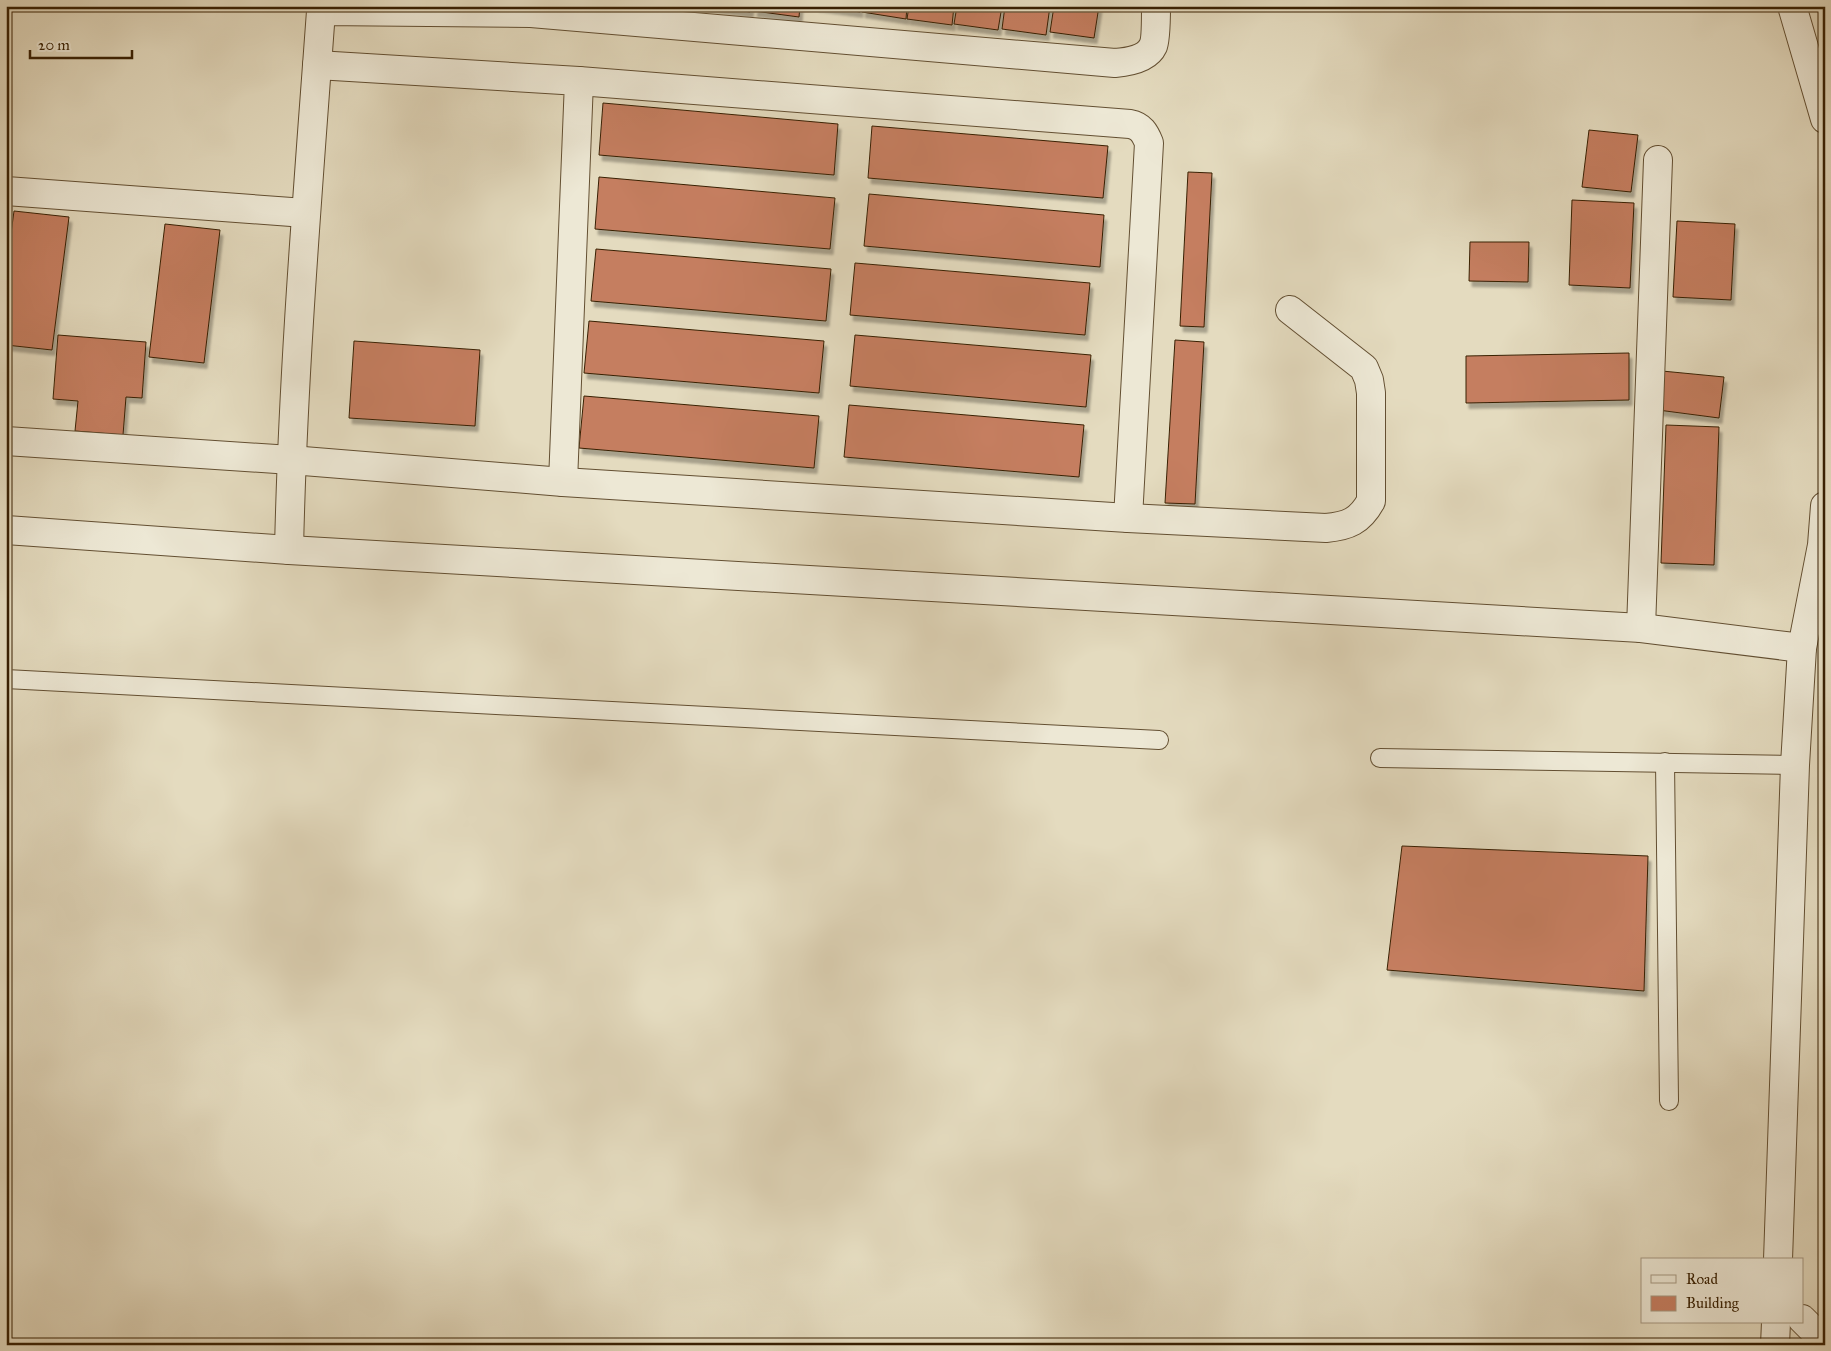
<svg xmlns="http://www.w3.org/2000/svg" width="1831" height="1351" font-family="'IM FELL Great Primer',serif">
<defs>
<filter id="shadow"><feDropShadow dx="3" dy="5.5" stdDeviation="1" flood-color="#0004"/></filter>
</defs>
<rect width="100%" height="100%" fill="#e4dbbf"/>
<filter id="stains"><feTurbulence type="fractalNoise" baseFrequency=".004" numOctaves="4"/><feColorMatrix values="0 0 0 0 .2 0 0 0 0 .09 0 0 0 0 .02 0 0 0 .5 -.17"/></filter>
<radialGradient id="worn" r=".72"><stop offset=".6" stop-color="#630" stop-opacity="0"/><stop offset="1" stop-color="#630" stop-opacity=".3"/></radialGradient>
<!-- building -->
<g fill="#c57e61" stroke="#382003" filter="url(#shadow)">
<path d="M 707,6 L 751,6 L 750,12 Z"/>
<path d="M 755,6 L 800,6 L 799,17 L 754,11 Z"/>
<path d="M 816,6 L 860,6 L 860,12 Z"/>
<path d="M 863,6 L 907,6 L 906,19 L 862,12 Z"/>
<path d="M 909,6 L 954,6 L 952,25 L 907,19 Z"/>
<path d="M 957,6 L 1002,6 L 998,30 L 954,24 Z"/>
<path d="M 1005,6 L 1050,6 L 1046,35 L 1002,29 Z"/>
<path d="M 1054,6 L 1099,6 L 1094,38 L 1050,32 Z"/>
<path d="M 603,103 L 838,124 L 834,175 L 599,155 Z"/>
<path d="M 872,126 L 1108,146 L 1103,198 L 868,178 Z"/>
<path d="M 1589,130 L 1638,135 L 1631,192 L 1582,187 Z"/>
<path d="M 1188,172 L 1212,173 L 1204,327 L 1180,326 Z"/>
<path d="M 599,177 L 835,198 L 830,249 L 595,229 Z"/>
<path d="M 869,194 L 1104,215 L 1100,267 L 864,246 Z"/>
<path d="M 1572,200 L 1634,203 L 1630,288 L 1569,285 Z"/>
<path d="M 14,211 L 69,217 L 52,350 L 6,345 L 6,271 Z"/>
<path d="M 1677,221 L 1735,224 L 1731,300 L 1673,297 Z"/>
<path d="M 165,224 L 220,230 L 204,363 L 149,357 Z"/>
<path d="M 1470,242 L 1529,242 L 1528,282 L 1469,281 Z"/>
<path d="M 596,249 L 831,269 L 826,321 L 591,301 Z"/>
<path d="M 855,263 L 1090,283 L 1085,335 L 850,315 Z"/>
<path d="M 589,321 L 824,341 L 819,393 L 584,373 Z"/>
<path d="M 58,335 L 146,342 L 142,398 L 126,397 L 123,435 L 75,431 L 78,401 L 53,399 Z"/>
<path d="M 855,335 L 1091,355 L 1086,407 L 850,386 Z"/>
<path d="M 1175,340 L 1204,342 L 1195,504 L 1165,503 Z"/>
<path d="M 354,341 L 480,350 L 475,426 L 349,418 Z"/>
<path d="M 1629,353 L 1629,400 L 1466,403 L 1466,356 Z"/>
<path d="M 1662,371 L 1724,377 L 1719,418 L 1658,410 Z"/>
<path d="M 584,396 L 819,416 L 814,468 L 579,448 Z"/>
<path d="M 849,405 L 1084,425 L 1079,477 L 844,457 Z"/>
<path d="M 1666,425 L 1719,427 L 1714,565 L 1661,563 Z"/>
<path d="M 1402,846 L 1648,856 L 1644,991 L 1387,970 Z"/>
</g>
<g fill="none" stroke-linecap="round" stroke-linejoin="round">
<defs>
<g id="lane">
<path d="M 6,679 L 1159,740"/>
<path d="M 1380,758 L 1795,765"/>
<path d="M 1665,762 L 1669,1101"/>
</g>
<g id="street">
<path d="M 1792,6 L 1825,119"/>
<path d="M 317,65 L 579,81 L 563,482"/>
<path d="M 579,81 L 1130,124 C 1141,126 1145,133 1149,143 L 1128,518"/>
<path d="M 6,191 L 305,213"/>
<path d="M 6,441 L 291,460 L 563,482 L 1128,518 L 1326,528 C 1348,526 1360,521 1371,501 L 1371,393 L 1369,380 L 1364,368 L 1290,310"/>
<path d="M 6,530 L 289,550 L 1641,628 L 1802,648"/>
<path d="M 289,550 C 293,369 308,190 321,11 L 531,13 L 578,17 L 1115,63 C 1127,62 1147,59 1153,46 C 1156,40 1156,15 1156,6"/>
<path d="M 1641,628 L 1658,160"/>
<path d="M 1778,1260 L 1795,765 L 1802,648 L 1822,545 L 1825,506"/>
<path d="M 1802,1319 L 1825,1342"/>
<path d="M 1775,1345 L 1776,1322"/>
</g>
</defs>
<!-- lane casing -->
<use href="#lane" stroke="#634f32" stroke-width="20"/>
<!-- street casing -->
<use href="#street" stroke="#634f32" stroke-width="30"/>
<!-- lane -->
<use href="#lane" stroke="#ede8d5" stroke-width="18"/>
<!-- street -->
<use href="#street" stroke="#ede8d5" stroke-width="28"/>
</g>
<!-- margin -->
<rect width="1831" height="1351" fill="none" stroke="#e4dbbf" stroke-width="25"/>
<rect x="8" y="8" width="1816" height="1336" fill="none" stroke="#382003" stroke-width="2.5"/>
<rect x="12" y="12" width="1806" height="1326" fill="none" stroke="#382003"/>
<!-- legend -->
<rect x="1641" y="1258" width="162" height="65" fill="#ede8d5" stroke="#a59881"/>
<rect x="1651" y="1275" width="25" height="8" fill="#ede8d5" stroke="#a59881"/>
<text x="1686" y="1284" font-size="15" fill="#382003">Road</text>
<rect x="1651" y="1296" width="25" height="15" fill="#c57e61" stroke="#a59881"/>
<text x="1686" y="1308" font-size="15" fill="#382003">Building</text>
<!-- scale -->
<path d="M30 50v8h102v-8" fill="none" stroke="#382003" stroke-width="2.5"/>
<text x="38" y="50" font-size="15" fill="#382003" stroke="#ede8d5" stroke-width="4" paint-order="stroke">20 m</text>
<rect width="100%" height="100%" filter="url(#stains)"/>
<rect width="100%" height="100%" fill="url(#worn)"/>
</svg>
